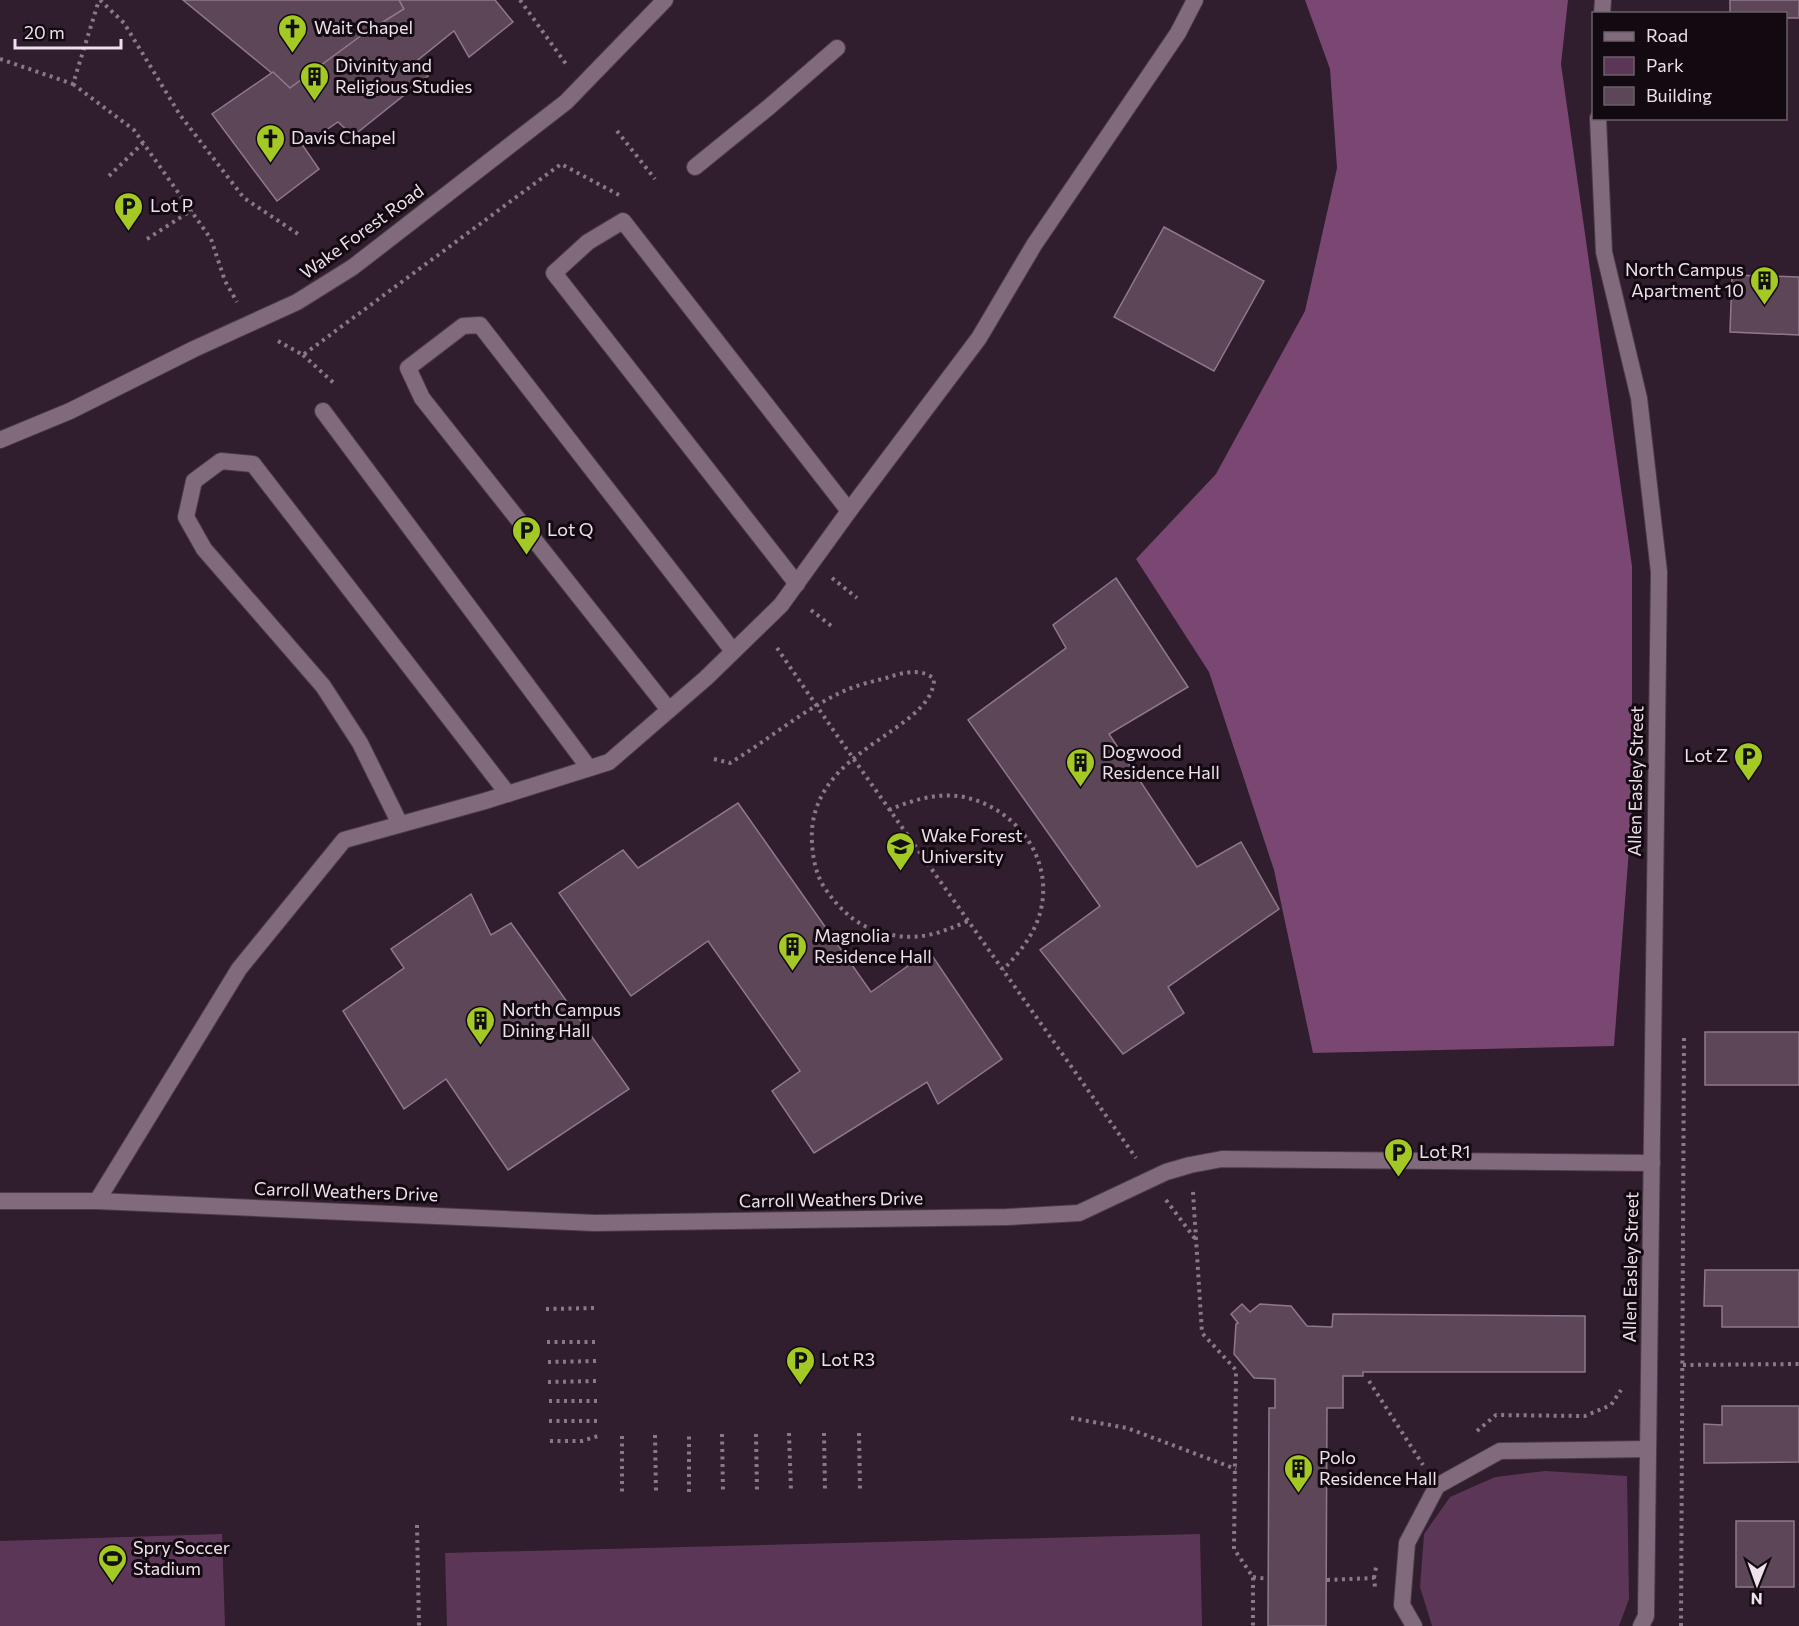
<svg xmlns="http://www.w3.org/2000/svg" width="1799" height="1626" font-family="Commissioner,sans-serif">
<rect width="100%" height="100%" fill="#301d2d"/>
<!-- green -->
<g fill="#5c3657">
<path d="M 1545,1471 L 1627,1476 L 1629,1599 L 1619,1626 L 1432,1626 L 1420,1587 L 1424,1534 L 1450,1497 L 1495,1477 Z"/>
<path d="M 222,1534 L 225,1626 L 0,1626 L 0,1541 Z"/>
<path d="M 1200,1534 L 1202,1626 L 447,1626 L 445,1553 Z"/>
</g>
<!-- forest -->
<path fill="#794772" d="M 1305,0 L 1568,0 L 1561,64 L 1632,566 L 1632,810 L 1614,1046 L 1313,1053 L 1274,870 L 1209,672 L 1136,559 L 1216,474 L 1305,311 L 1337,168 L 1330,69 Z"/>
<!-- building -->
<g fill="#5c4658" stroke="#90788b" stroke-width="1.5">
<path d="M 183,0 L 399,0 L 404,9 L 362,35 L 290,88 Z"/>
<path d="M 399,0 L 495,0 L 513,22 L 469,57 L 454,31 L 418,60 L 428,76 L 353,136 L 338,122 L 303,146 L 319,169 L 277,201 L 212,114 L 273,72 L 290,88 L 362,35 L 404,9 Z"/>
<path d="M 1730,0 L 1799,0 L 1799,18 L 1786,18 L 1786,14 L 1730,14 Z"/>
<path d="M 1164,227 L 1264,281 L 1214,371 L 1114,317 Z"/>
<path d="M 1732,275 L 1799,277 L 1799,335 L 1730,332 Z"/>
<path d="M 1116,578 L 1188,687 L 1109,734 L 1197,867 L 1241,842 L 1279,909 L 1168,987 L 1184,1013 L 1123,1054 L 1040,950 L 1100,906 L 968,720 L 1066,648 L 1053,625 Z"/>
<path d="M 738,803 L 871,992 L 929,951 L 1002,1059 L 938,1104 L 927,1082 L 814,1153 L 772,1091 L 800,1071 L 708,941 L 631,996 L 559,893 L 623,850 L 638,868 Z"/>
<path d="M 471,894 L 491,935 L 511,923 L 629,1089 L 508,1170 L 446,1079 L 404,1109 L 343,1011 L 404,968 L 391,949 Z"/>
<rect x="1705" y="1032" width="94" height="53"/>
<path d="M 1705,1270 L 1799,1270 L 1799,1327 L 1722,1327 L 1722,1306 L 1704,1306 Z"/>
<path d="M 1242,1304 L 1250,1312 L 1260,1304 L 1291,1306 L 1307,1326 L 1332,1327 L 1333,1314 L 1585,1316 L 1585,1372 L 1363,1372 L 1363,1376 L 1343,1376 L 1343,1408 L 1327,1408 L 1326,1626 L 1268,1626 L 1269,1408 L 1275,1408 L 1275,1379 L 1254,1378 L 1234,1354 L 1236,1324 L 1238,1323 L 1231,1314 Z"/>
<path d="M 1722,1406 L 1799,1406 L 1799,1462 L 1704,1463 L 1704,1424 L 1722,1425 Z"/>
<rect x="1736" y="1521" width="58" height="66"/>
</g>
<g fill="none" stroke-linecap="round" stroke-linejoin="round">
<defs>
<g id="service">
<path d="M 695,167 L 769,107 L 837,48"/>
<path d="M 323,411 L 589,768"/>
<path d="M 797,584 L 554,273 L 588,242 L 623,221 L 849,511"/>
<path d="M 669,710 L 422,398 L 408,368 L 463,326 L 480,325 L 733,651"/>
<path d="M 400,824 L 360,743 L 323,686 L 204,549 L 186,517 L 194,481 L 221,461 L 253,464 L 508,794"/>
<path d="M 97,1201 L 239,969 L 344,840 L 485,801 L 609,762 L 706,678 L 781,605 L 849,511 L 979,338 L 1034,245 L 1178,33 L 1195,0"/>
</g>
<g id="minor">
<path d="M 1602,14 L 1603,0"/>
<path d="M 1598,118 L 1604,252 L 1639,398 L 1659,572 L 1646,1616 L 1641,1626"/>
<path d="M 0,440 L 70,411 L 194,349 L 297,302 L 353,267 L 566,102 L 665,0"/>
<path d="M 0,1201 L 97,1201 L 595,1223 L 1007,1217 L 1079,1213 L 1166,1172 L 1190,1165 L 1222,1159 L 1652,1163"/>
<path d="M 1414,1626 L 1402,1605 L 1407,1543 L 1437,1486 L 1500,1451 L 1648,1449"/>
</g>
</defs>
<!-- service casing -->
<use href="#service" stroke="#4b3b49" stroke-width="18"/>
<!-- minor casing -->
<use href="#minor" stroke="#4b3b49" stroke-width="18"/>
<!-- path -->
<g stroke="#897986" stroke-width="4" stroke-dasharray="3 4.5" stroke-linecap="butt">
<path d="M 100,0 L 124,23 L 180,115 L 244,198 L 301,236"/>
<path d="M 520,0 L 566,64"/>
<path d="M 0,59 L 73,84 L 99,0"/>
<path d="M 73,84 L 134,130 L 211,239 L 225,281 L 237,302"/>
<path d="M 617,131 L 655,179"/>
<path d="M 109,176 L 143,143"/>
<path d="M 147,239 L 192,210"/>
<path d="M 278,341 L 303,355 L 561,164 L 619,195"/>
<path d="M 303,355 L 336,385"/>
<path d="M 832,578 L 857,598"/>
<path d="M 811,610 L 834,628"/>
<path d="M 777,648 L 836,734 L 1136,1158"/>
<path d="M 714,759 L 730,763 C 770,739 807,706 851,688 C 862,684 874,681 886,678 C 901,673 921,667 934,679 C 933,733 806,748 812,843 C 813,859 816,874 824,887 C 839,909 857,927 884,933 C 917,942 938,934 968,921"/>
<path d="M 889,810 C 912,800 939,792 964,797 C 1020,809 1059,866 1037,922 C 1030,940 1016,956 1003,970"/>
<path d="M 1193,1192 L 1202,1333 L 1236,1370 L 1234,1549 L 1253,1577 L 1253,1626"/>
<path d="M 1166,1200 L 1196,1240"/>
<path d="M 546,1309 L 596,1308"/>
<path d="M 547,1342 L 597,1342"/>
<path d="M 548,1362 L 597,1361"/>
<path d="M 1683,1365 L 1799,1364"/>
<path d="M 1369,1381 L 1423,1465"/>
<path d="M 548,1382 L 597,1381"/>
<path d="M 549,1401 L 597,1401"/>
<path d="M 1071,1418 L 1127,1428 L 1236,1469"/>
<path d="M 549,1421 L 598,1421"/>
<path d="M 1477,1431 L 1496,1415 L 1585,1416 L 1611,1405 L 1621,1390"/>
<path d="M 789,1433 L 791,1491"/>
<path d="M 824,1433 L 825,1490"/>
<path d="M 859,1433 L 860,1489"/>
<path d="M 722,1434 L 723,1492"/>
<path d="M 756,1434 L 757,1491"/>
<path d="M 655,1435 L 656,1493"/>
<path d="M 622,1436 L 622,1494"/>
<path d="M 550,1441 L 582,1441 L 598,1436"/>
<path d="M 689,1492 L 689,1435"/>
<path d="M 417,1525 L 419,1626"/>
<path d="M 1253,1577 L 1268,1579"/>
<path d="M 1374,1578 L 1376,1567"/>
<path d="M 1327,1580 L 1374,1578 L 1375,1587"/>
<path d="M 1681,1626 L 1684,1036"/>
</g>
<!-- service -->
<use href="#service" stroke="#826a7d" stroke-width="16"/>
<!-- minor -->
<use href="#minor" stroke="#826a7d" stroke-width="16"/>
</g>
<!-- icons -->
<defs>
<symbol id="church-pin" viewBox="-11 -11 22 30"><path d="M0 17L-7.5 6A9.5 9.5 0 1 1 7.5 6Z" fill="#a4c824" stroke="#130a11"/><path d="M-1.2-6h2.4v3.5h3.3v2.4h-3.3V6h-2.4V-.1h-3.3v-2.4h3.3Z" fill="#111"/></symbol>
<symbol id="building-pin" viewBox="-11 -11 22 30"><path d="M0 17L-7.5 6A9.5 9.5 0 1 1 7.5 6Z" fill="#a4c824" stroke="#130a11"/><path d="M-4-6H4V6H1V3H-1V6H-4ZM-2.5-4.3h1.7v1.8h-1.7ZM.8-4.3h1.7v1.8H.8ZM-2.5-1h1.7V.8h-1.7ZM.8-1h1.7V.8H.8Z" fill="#111"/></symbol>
<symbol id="parking-pin" viewBox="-11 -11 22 30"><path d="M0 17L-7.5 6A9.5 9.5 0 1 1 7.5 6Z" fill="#a4c824" stroke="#130a11"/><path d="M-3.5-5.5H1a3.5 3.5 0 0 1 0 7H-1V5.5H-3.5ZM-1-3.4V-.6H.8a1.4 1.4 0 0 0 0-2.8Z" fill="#111"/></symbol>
<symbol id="university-pin" viewBox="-11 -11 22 30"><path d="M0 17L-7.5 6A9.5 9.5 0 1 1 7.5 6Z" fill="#a4c824" stroke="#130a11"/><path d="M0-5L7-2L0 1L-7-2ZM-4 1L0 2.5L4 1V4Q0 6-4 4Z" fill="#111"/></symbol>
<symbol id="stadium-pin" viewBox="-11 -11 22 30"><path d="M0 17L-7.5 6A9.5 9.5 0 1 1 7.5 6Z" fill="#a4c824" stroke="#130a11"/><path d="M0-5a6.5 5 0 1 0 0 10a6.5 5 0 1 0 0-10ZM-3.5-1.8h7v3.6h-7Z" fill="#111"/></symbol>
</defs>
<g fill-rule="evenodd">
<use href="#church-pin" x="276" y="12" width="33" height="45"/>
<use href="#building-pin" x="298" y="60" width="33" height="45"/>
<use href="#church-pin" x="254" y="122" width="33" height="45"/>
<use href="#parking-pin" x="112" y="190" width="33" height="45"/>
<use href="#building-pin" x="1748" y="264" width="33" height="45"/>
<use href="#parking-pin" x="510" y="514" width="33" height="45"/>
<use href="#parking-pin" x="1732" y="740" width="33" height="45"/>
<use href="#building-pin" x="1064" y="746" width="33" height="45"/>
<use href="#university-pin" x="884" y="830" width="33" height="45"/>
<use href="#building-pin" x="776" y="930" width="33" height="45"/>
<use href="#building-pin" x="464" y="1004" width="33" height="45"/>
<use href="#parking-pin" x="1382" y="1136" width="33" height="45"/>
<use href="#parking-pin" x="784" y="1344" width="33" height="45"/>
<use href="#building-pin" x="1282" y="1452" width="33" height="45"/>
<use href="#stadium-pin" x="96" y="1542" width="33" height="45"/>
</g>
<g text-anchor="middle" stroke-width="6" stroke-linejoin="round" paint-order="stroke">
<!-- poi labels -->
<g font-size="18" fill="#eee1ec" stroke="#130a11" text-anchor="start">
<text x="314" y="34">Wait Chapel</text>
<text x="335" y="72">Divinity and<tspan x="335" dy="21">Religious Studies</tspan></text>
<text x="291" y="144">Davis Chapel</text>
<text x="150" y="212">Lot P</text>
<text x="1744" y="276" text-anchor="end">North Campus<tspan x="1744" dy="21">Apartment 10</tspan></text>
<text x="547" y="536">Lot Q</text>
<text x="1102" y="758">Dogwood<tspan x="1102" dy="21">Residence Hall</tspan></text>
<text x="1728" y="762" text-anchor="end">Lot Z</text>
<text x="921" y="842">Wake Forest<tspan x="921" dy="21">University</tspan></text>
<text x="814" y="942">Magnolia<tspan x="814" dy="21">Residence Hall</tspan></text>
<text x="502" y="1016">North Campus<tspan x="502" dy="21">Dining Hall</tspan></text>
<text x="1419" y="1158">Lot R1</text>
<text x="821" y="1366">Lot R3</text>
<text x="1319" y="1464">Polo<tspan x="1319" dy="21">Residence Hall</tspan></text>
<text x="133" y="1554">Spry Soccer<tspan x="133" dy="21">Stadium</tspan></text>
</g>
<!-- street labels -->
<g font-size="18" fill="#eee1ec" stroke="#130a11">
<text transform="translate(362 232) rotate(-36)" y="6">Wake Forest Road</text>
<text transform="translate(1636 781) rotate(-89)" y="6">Allen Easley Street</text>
<text transform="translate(346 1192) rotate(2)" y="6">Carroll Weathers Drive</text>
<text transform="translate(831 1200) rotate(-1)" y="6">Carroll Weathers Drive</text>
<text transform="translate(1631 1267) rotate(-89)" y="6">Allen Easley Street</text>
</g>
</g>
<!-- legend -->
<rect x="1592" y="12" width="195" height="108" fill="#130a11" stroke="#6b6069" stroke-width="1.5"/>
<rect x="1604" y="32" width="30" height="9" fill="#826a7d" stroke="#6b6069" stroke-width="1.5"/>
<text x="1646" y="42" font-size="18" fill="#eee1ec">Road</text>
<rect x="1604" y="57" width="30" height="18" fill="#5c3657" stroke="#6b6069" stroke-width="1.5"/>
<text x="1646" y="72" font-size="18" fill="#eee1ec">Park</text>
<rect x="1604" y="87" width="30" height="18" fill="#5c4658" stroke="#6b6069" stroke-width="1.5"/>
<text x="1646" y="102" font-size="18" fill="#eee1ec">Building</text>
<!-- north arrow -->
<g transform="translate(1757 1584) rotate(181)" stroke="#130a11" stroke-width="4.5" paint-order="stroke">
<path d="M0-4.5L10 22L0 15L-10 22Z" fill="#eee1ec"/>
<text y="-9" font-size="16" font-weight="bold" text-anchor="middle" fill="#eee1ec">N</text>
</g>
<!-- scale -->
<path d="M15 39v9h106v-9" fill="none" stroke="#eee1ec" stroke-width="3"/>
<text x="24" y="39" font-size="18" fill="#eee1ec" stroke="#130a11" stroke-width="4.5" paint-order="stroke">20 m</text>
</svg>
